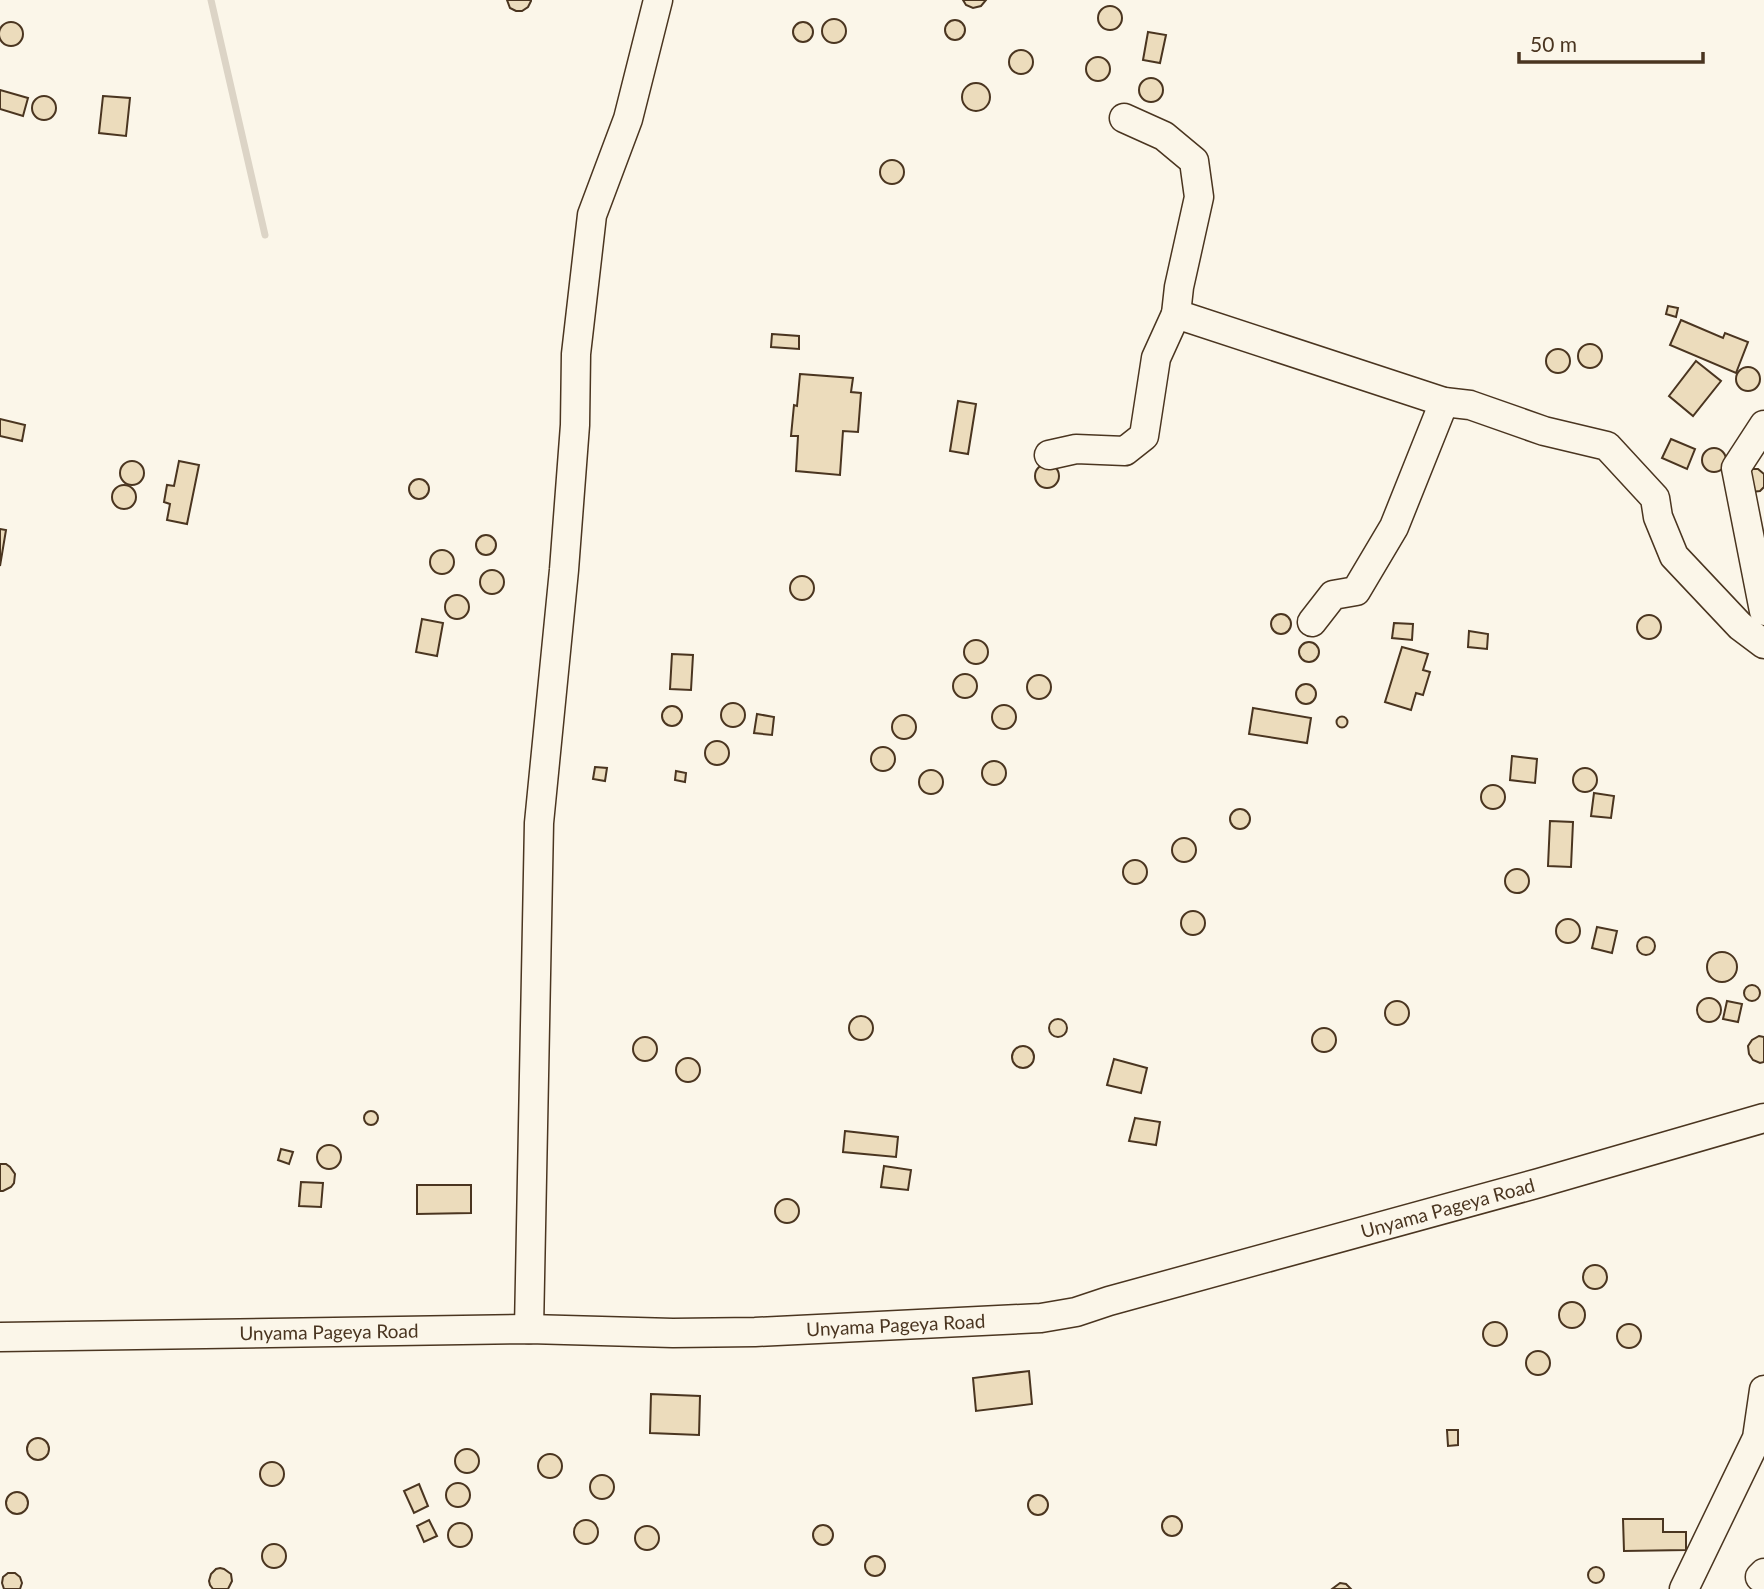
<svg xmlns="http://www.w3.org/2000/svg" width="1764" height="1589" font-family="Lato,sans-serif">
<rect width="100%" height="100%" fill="#fbf6e9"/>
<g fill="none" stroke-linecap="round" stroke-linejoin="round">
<!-- stream -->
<path stroke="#dcd4c6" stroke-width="7" d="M 211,0 L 265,235"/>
</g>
<!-- building -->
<g fill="#ecdcbc" stroke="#4a3520" stroke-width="2">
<path d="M 507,0 L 531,0 L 531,1 L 528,7 L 522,11 L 516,11 L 510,8 Z"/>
<path d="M 963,0 L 986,0 L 981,6 L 973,8 L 966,5 Z"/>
<circle cx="1110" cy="18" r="12"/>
<circle cx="834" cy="31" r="12"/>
<circle cx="955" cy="30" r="10"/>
<circle cx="803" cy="32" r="10"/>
<circle cx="11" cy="34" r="12"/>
<path d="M 1148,32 L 1166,35 L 1160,63 L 1143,60 Z"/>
<circle cx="1021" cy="62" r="12"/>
<circle cx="1098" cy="69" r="12"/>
<circle cx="1151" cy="90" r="12"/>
<circle cx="976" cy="97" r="14"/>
<path d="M 0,90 L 28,98 L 23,116 L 0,109 Z"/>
<path d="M 103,96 L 130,98 L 126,136 L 99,133 Z"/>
<circle cx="44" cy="108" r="12"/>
<circle cx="892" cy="172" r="12"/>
<path d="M 1668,306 L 1678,308 L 1676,317 L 1666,314 Z"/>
<path d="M 1681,320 L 1723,338 L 1725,333 L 1748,342 L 1736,373 L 1670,345 Z"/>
<path d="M 772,334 L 799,336 L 799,349 L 771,347 Z"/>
<circle cx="1590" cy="356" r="12"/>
<circle cx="1558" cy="361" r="12"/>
<path d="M 1696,361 L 1721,381 L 1693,416 L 1669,396 Z"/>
<circle cx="1748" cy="379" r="12"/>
<path d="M 800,374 L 853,378 L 851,392 L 861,393 L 858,432 L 843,431 L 840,475 L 796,471 L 798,436 L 791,436 L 794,405 L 797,406 Z"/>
<path d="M 958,401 L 976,404 L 968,454 L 950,451 Z"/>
<path d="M 0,419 L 25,425 L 22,441 L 0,436 Z"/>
<path d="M 1671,439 L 1695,449 L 1687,469 L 1662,458 Z"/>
<circle cx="1714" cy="460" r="12"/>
<path d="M 179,461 L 199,465 L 187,524 L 167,520 L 170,504 L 164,502 L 167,485 L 174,486 Z"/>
<circle cx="132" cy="473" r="12"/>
<circle cx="1047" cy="476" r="12"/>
<path d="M 1750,469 L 1758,469 L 1764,474 L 1764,487 L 1760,491 L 1752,492 Z"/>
<circle cx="419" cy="489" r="10"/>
<circle cx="124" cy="497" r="12"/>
<path d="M 0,529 L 6,530 L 0,566 Z"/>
<circle cx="486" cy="545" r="10"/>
<circle cx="442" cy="562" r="12"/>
<circle cx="492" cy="582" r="12"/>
<circle cx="802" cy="588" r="12"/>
<circle cx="457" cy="607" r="12"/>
<circle cx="1281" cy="624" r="10"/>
<circle cx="1649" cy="627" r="12"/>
<path d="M 422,619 L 443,623 L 437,656 L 416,652 Z"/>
<path d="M 1394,623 L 1413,624 L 1412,640 L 1392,638 Z"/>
<path d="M 1469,631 L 1488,634 L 1487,649 L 1468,647 Z"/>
<circle cx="976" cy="652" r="12"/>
<circle cx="1309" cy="652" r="10"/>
<path d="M 1402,647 L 1428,654 L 1423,670 L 1430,672 L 1423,695 L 1416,693 L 1411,710 L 1385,702 Z"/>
<path d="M 672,654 L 693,655 L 691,690 L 670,689 Z"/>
<circle cx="965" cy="686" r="12"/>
<circle cx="1039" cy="687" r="12"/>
<circle cx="1306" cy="694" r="10"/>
<circle cx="733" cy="715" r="12"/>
<circle cx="1004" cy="717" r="12"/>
<circle cx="672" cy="716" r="10"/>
<path d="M 1253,708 L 1311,718 L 1307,743 L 1249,734 Z"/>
<path d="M 757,714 L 774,717 L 772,735 L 754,733 Z"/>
<circle cx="904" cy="727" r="12"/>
<circle cx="1342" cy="722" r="5.5"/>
<circle cx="717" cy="753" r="12"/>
<circle cx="883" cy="759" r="12"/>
<path d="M 1512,756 L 1537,759 L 1535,783 L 1510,780 Z"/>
<circle cx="994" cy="773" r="12"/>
<path d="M 595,767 L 607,768 L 605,781 L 593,779 Z"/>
<circle cx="1585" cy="780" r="12"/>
<circle cx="931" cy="782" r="12"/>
<path d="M 676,771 L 686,773 L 685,782 L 675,780 Z"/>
<circle cx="1493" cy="797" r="12"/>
<path d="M 1594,793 L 1614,796 L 1611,818 L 1591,816 Z"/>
<circle cx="1240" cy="819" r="10"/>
<path d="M 1550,821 L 1573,822 L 1571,867 L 1548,866 Z"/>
<circle cx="1184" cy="850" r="12"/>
<circle cx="1135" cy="872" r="12"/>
<circle cx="1517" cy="881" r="12"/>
<circle cx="1193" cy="923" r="12"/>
<circle cx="1568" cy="931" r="12"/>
<path d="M 1597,927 L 1617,931 L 1612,953 L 1592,948 Z"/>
<circle cx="1646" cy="946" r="9"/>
<circle cx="1722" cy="967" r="15"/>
<circle cx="1752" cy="993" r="8"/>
<circle cx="1709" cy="1010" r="12"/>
<path d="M 1727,1001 L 1742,1004 L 1738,1022 L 1723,1019 Z"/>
<circle cx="1397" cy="1013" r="12"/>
<circle cx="861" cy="1028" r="12"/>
<circle cx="1058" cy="1028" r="9"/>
<circle cx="1324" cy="1040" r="12"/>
<path d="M 1759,1036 L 1764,1037 L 1764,1062 L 1760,1063 L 1753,1060 L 1749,1054 L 1748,1046 L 1752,1040 Z"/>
<circle cx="645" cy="1049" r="12"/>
<circle cx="1023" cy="1057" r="11"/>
<circle cx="688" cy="1070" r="12"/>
<path d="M 1114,1059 L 1147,1068 L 1141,1093 L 1107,1085 Z"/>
<circle cx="371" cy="1118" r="7"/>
<path d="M 1135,1118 L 1160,1122 L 1156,1145 L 1129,1141 Z"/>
<path d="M 845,1131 L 898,1137 L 896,1157 L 843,1152 Z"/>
<circle cx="329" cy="1157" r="12"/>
<path d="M 281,1149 L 293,1152 L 289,1164 L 278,1160 Z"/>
<path d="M 0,1164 L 6,1164 L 10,1167 L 15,1174 L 14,1183 L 11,1187 L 3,1191 L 0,1191 Z"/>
<path d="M 884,1166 L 911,1170 L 908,1190 L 881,1187 Z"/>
<path d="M 301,1182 L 323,1183 L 321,1207 L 299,1206 Z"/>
<path d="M 417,1185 L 471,1185 L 471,1213 L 417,1214 Z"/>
<circle cx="787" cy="1211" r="12"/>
<circle cx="1595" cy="1277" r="12"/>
<circle cx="1572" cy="1315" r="13"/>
<circle cx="1495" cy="1334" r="12"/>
<circle cx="1629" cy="1336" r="12"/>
<circle cx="1538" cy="1363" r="12"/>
<path d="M 1029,1371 L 1032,1404 L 976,1411 L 973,1378 Z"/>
<path d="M 651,1394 L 700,1396 L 699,1435 L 650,1433 Z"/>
<path d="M 1447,1430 L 1458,1430 L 1458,1445 L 1448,1446 Z"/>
<circle cx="38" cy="1449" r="11"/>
<circle cx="467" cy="1461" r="12"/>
<circle cx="550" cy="1466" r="12"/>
<circle cx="272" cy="1474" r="12"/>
<circle cx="602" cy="1487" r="12"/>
<circle cx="458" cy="1495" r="12"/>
<path d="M 419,1484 L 428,1506 L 414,1513 L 404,1491 Z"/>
<circle cx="17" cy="1503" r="11"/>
<circle cx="1038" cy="1505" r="10"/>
<circle cx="1172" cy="1526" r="10"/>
<path d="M 1623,1519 L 1663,1519 L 1663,1532 L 1686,1532 L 1686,1550 L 1624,1551 Z"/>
<path d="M 429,1520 L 437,1536 L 424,1542 L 417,1526 Z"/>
<circle cx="586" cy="1532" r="12"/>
<circle cx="460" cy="1535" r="12"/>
<circle cx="823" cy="1535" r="10"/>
<circle cx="647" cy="1538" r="12"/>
<circle cx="274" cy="1556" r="12"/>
<circle cx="875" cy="1566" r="10"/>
<circle cx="1596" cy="1575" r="8"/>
<path d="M 220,1568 L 224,1569 L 231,1574 L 232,1581 L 228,1589 L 213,1589 L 210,1585 L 209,1581 L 211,1574 L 216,1569 Z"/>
<path d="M 8,1573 L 15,1573 L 20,1577 L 22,1583 L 20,1589 L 4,1589 L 2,1583 L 3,1577 Z"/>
<path d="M 1340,1583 L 1346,1584 L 1351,1589 L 1332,1589 Z"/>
</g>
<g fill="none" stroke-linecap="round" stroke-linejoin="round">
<defs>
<g id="minor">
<path d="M 1124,118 L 1164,136 L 1194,161 L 1199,197 L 1179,287 L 1176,314"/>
<path d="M 1764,425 L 1736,468 L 1764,611"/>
<path d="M 1049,455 L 1076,449 L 1125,451 L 1144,436 L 1156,358 L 1176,314 L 1444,402 L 1470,405 L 1544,431 L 1607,446 L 1655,498 L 1658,517 L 1674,556 L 1740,626 L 1764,644"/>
<path d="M 1312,622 L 1333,595 L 1356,591 L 1394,527 L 1444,402"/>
<path d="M 529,1329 L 539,823 L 564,570 L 575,425 L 576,354 L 592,215 L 628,119 L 658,0"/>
<path id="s1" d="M 0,1337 L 529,1329 L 673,1333 L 755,1332 L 1041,1318 L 1076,1312 L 1109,1301 L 1539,1183 L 1764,1118"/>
<path d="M 1760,1577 L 1764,1573"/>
<path d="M 1684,1589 L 1757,1438 L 1764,1390"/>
</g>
</defs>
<!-- minor casing -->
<use href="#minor" stroke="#4a3520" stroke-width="31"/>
<!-- minor -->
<use href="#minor" stroke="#fbf6e9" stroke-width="28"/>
</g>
<g text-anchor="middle" stroke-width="5" stroke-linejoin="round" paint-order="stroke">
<!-- street labels -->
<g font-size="19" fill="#4a3520" stroke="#fbf6e9">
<text dy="7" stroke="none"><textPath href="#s1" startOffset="1463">Unyama Pageya Road</textPath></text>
<text dy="7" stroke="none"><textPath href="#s1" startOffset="896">Unyama Pageya Road</textPath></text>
<text dy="7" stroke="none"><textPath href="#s1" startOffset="329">Unyama Pageya Road</textPath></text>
</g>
</g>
<!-- scale -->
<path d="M1519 52v10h184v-10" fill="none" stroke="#4a3520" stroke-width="3.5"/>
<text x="1530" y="52" font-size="21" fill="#4a3520" stroke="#fbf6e9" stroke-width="5" paint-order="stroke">50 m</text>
</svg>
